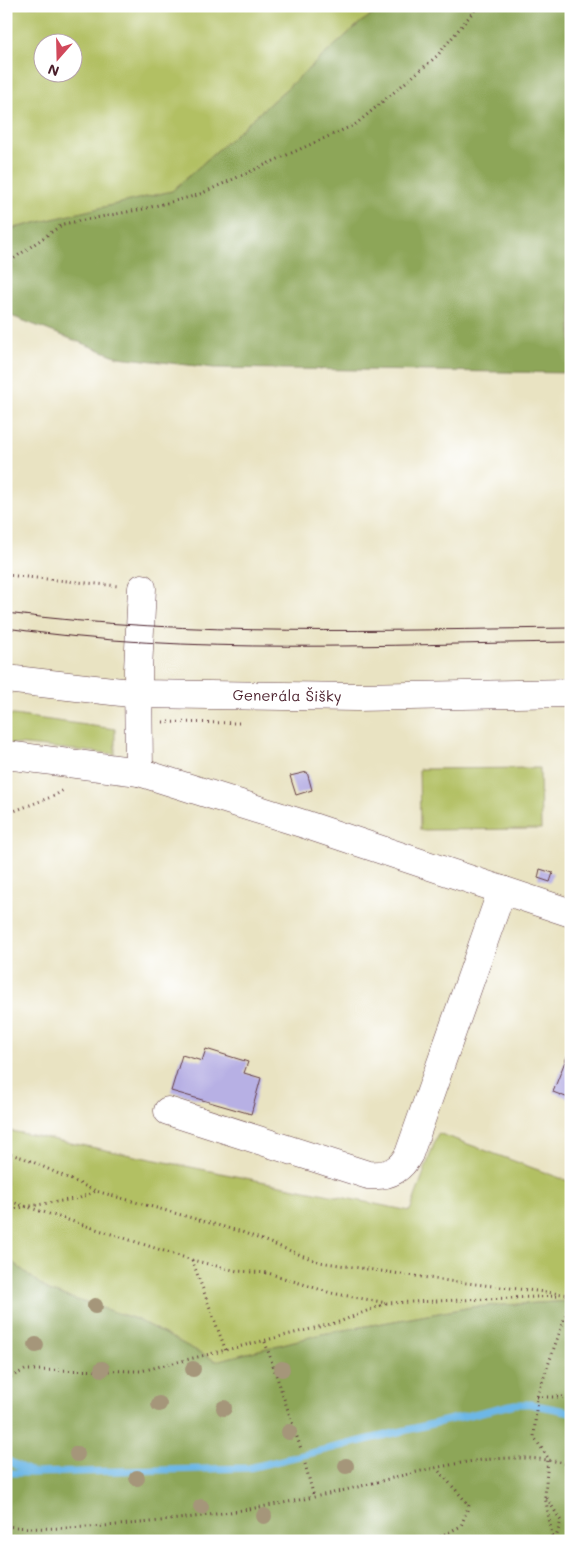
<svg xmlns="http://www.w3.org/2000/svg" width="577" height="1547" font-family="Mali,sans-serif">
<rect width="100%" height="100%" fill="#fff"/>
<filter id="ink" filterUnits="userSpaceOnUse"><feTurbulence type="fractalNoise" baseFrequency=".02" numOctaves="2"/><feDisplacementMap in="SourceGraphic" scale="10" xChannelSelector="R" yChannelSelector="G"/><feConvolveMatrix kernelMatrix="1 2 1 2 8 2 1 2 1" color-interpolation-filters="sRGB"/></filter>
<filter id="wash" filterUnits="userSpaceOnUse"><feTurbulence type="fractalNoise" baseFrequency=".0096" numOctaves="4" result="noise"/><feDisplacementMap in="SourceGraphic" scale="20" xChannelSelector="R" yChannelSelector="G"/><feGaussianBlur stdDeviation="1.12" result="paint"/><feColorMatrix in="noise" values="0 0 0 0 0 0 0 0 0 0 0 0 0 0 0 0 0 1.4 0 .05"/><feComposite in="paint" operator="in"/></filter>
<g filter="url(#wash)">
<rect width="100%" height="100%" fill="#e9e3c2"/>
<!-- green -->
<g fill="#b2c063" stroke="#7e7047" fill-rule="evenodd">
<path d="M 6,6 L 386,6 L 361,22 L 172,191 L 6,230 ZM 42,42 L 72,42 L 72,72 L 42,72 Z"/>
<path d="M 6,714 L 115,729 L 115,754 L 6,743 Z"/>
<path d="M 540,768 L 541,829 L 420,830 L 419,769 Z"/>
<path d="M 6,1130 L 410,1211 L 438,1133 L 571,1182 L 571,1301 L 472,1307 L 322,1334 L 216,1361 L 136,1319 L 49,1291 L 6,1257 Z"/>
</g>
<!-- forest -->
<g fill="#8da659" stroke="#6c6242">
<path d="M 386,6 L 571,6 L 571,373 L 214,368 L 118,357 L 6,314 L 6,230 L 172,191 L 361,22 Z"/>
<path d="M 6,1257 L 49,1291 L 136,1319 L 216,1361 L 322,1334 L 472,1307 L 571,1301 L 571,1541 L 6,1541 Z"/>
</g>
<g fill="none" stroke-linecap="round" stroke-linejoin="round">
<!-- stream -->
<g stroke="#6db7e6" stroke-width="7">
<path d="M 6,1460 L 33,1473 L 249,1468 L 515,1404 L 530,1404 L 571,1412"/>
<path d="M 6,1473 L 31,1473"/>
</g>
</g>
<g id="blocks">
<!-- building -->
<g fill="#b7b0e4">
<path d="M 307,772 L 312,790 L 296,795 L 290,776 Z"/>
<path d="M 540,869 L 553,873 L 550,882 L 538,878 Z"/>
<path d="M 571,1046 L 571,1099 L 553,1092 Z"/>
<path d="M 206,1049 L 248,1062 L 244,1073 L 261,1078 L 251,1114 L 171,1091 L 182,1055 L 202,1061 Z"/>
</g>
</g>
</g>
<g filter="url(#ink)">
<use href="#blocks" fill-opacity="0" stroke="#623c42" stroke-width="1"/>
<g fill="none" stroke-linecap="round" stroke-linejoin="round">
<defs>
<g id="minor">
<path d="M 142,588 L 138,670 L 139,772 L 304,824 L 571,913"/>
<path d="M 6,755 L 139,772"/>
<path d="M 168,1111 L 368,1175 C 387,1177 400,1171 409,1154 L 502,890"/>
</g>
<g id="major">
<path id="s1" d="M 6,679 L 139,694 L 357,697 L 571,693"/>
</g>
</defs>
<!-- minor casing -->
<use href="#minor" stroke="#623c42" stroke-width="29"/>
<!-- major casing -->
<use href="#major" stroke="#623c42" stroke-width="29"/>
<!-- path -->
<g stroke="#623c42" stroke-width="3" stroke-dasharray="1 4" stroke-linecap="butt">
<path d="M 6,264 L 63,224 L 143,209 L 198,195 L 356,124 L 437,56 L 478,6"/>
<path d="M 6,575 L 118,586"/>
<path d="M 163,722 L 240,723"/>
<path d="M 6,814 L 54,796 L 65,789"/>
<path d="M 6,1153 L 24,1158 L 96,1191 L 242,1232 L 319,1262 L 449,1281 L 571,1295"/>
<path d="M 6,1200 L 192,1260 L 237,1271 L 268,1273 L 331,1293 L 387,1303 L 560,1296"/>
<path d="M 6,1210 L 80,1198 L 96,1191"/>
<path d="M 192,1260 L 226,1351"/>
<path d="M 265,1342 L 301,1449"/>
<path d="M 6,1379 L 25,1370 L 141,1371 L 339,1322 L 387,1303"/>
<path d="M 537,1397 L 571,1397"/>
<path d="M 305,1464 L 314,1497"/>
<path d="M 547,1498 L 561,1521 L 555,1541"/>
<path d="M 6,1526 C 39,1530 71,1528 104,1526 C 175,1521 245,1511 314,1497 C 394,1481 491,1442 571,1465"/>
<path d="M 431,1541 L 461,1526 L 469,1505 L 437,1469"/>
<path d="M 553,1541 L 545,1496 L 548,1458 L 534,1437 L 537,1397 L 571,1299"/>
</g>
<!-- minor -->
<use href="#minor" stroke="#fff" stroke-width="28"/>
<!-- major -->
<use href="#major" stroke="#fff" stroke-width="28"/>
<!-- tram -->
<g stroke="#4a1f2b" stroke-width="1">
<path d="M 6,613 C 195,637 381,630 571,628"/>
<path d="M 6,628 C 192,656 383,644 571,642"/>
</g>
</g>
<!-- trees -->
<g fill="#a5967a">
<circle cx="95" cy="1306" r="8"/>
<circle cx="36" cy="1345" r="8"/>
<circle cx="102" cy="1369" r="8"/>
<circle cx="193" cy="1369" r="8"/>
<circle cx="282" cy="1369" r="8"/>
<circle cx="159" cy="1404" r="8"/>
<circle cx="224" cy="1408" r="8"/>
<circle cx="289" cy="1432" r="8"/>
<circle cx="77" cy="1454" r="8"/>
<circle cx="346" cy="1466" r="8"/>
<circle cx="137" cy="1478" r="8"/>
<circle cx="201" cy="1507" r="8"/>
<circle cx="264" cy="1516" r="8"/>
</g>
</g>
<g text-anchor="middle" stroke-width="4" stroke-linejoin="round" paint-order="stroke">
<!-- street labels -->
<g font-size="15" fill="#4a1f2b" stroke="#fff">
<text dy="5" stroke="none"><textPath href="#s1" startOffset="282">Generála Šišky</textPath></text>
</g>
</g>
<!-- margin -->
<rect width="577" height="1547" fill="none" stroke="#fff" stroke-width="25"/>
<!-- north arrow -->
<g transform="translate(58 58) rotate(200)"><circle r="24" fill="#ffffff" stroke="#b7a5aa"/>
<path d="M0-4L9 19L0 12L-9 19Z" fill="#d1495b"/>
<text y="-8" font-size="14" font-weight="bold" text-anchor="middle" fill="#4a1f2b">N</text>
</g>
</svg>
